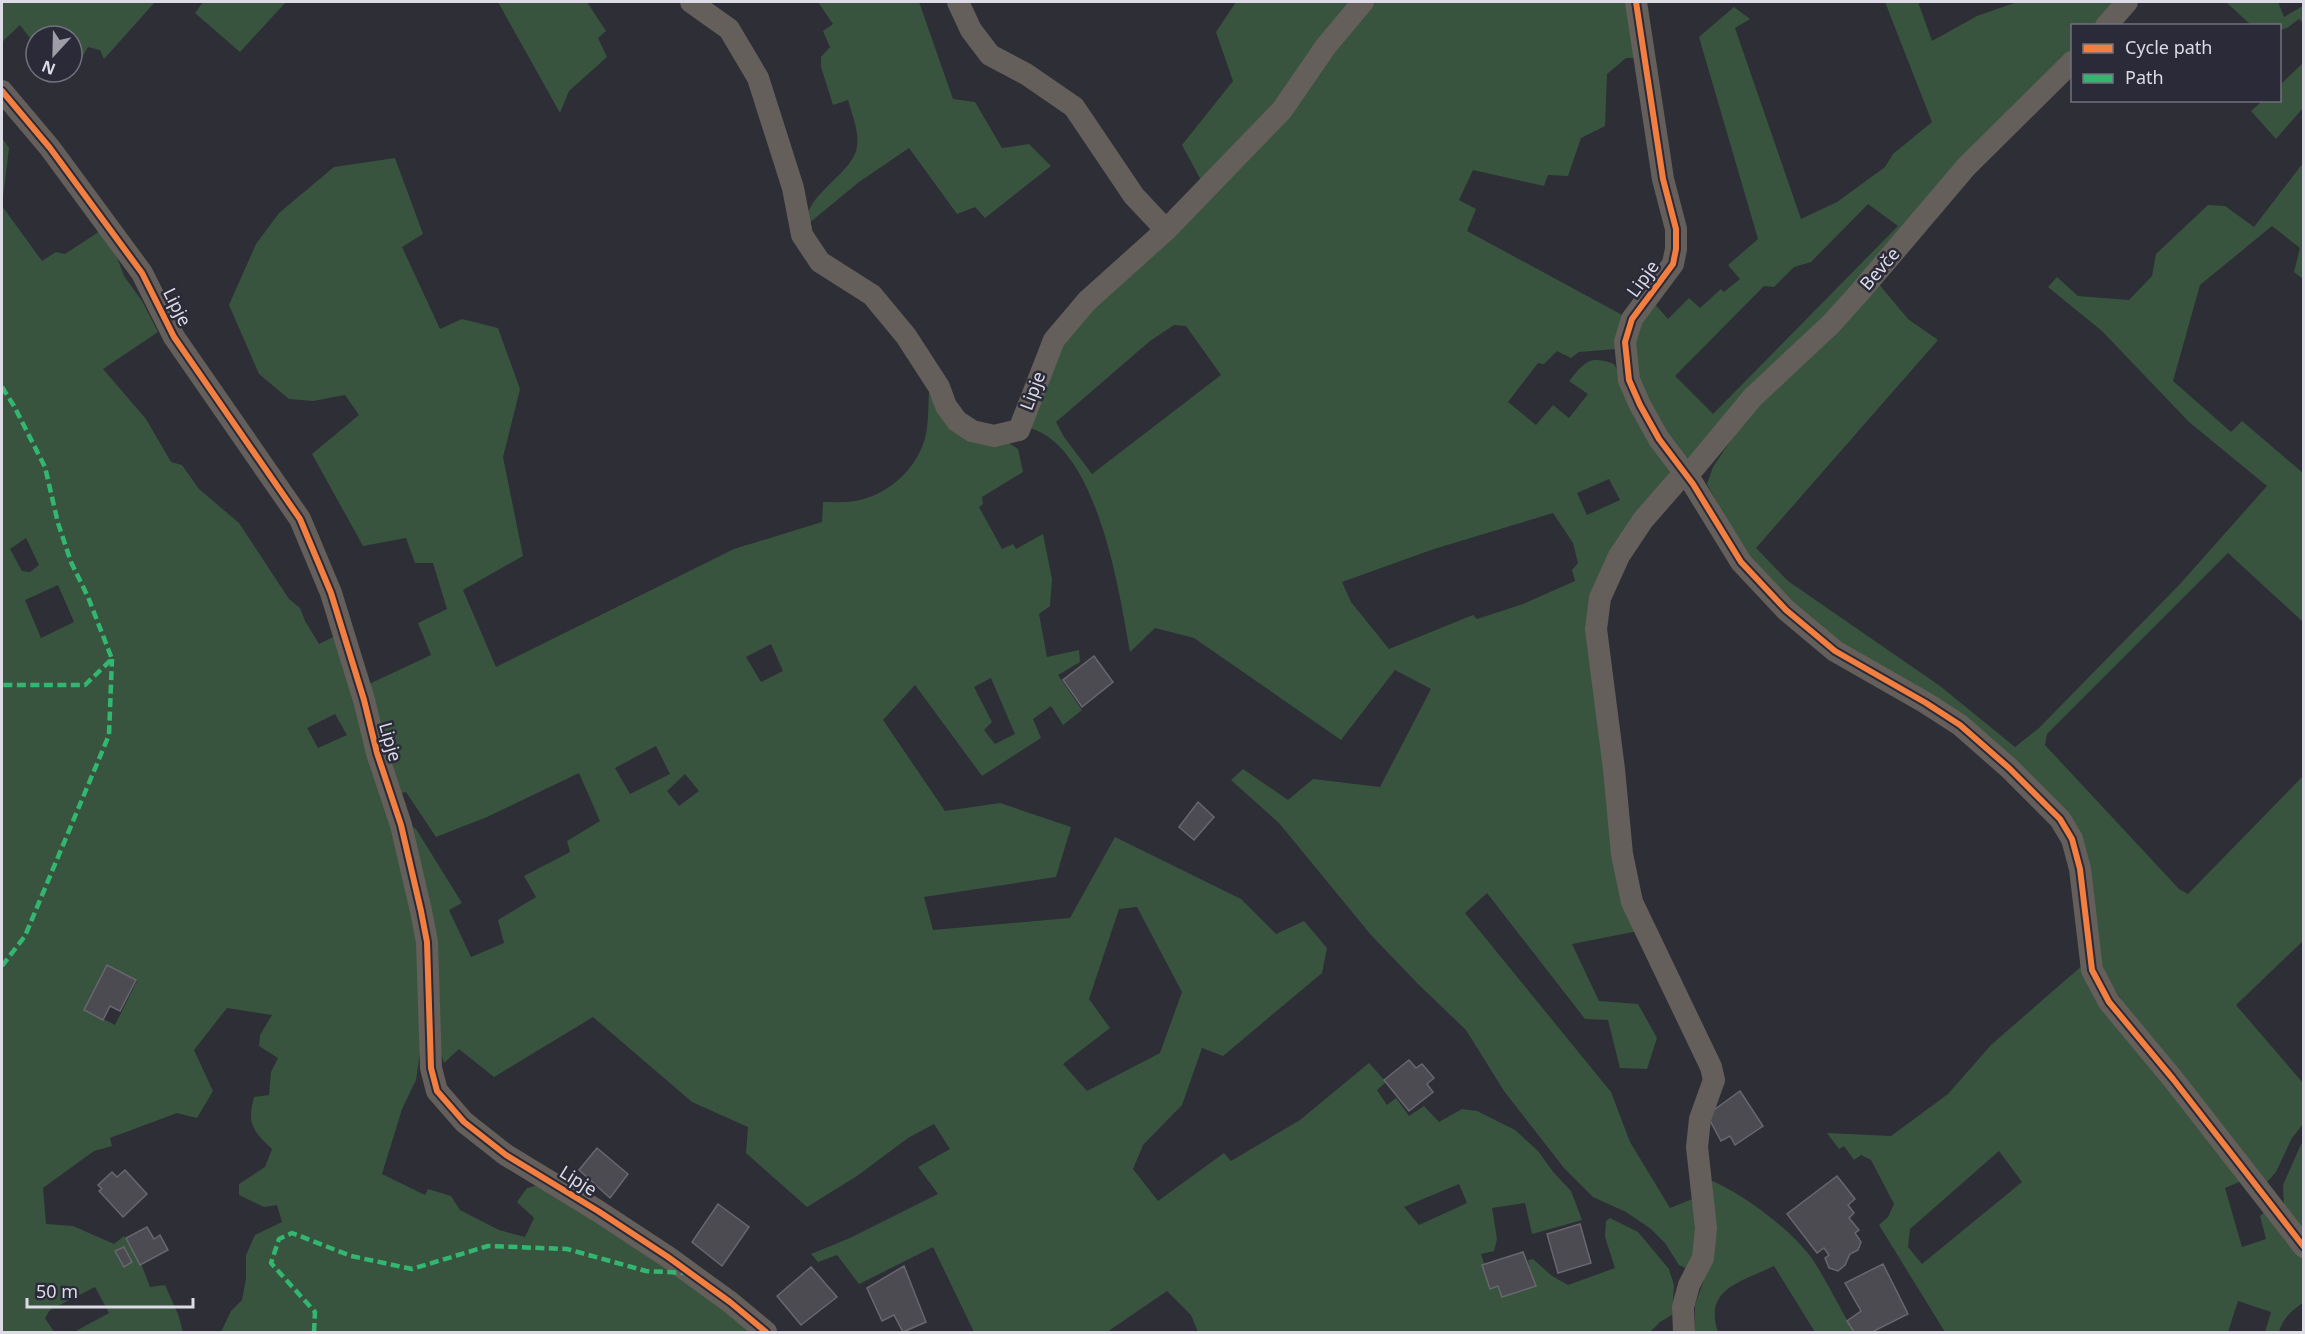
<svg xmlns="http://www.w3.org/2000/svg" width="2305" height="1334" font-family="'Noto Sans',sans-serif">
<rect width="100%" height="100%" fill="#2e2e36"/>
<!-- green -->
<g fill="#38543f" fill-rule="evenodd">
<path d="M 2,2 L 155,2 L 104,59 L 100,50 L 88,47 L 80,61 L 75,59 L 72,55 L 72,36 L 58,36 L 55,32 L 51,36 L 36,36 L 36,46 L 20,25 L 2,42 Z"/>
<path d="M 203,2 L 286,2 L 240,52 L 195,13 Z"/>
<path d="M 498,2 L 587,2 L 606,31 L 598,38 L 607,57 L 569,91 L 560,113 Z"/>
<path d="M 818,2 L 919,2 L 953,99 L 975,102 L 1002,148 L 1029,144 L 1051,166 L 985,218 L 975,207 L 957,214 L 909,148 L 859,182 L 808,224 C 801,199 848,176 856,151 C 861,135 852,115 848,100 L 833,105 L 821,67 L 821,57 L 830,47 L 823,31 L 833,24 Z"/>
<path d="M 1236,2 L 1351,2 L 1275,104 L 1201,180 L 1182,145 L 1233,81 L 1216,32 Z"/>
<path d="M 1374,2 L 1629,2 L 1636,58 L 1626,58 L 1607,74 L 1605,126 L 1581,138 L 1568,176 L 1548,175 L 1544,186 L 1473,170 L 1459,200 L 1476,209 L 1467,231 L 1624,316 L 1616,349 L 1579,352 L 1571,358 L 1557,351 L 1544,364 L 1538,363 L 1508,402 L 1536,425 L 1553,405 L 1569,418 L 1588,394 L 1569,381 C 1585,362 1589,355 1614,364 L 1671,469 L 1666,482 L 1601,579 L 1638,931 L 1572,944 L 1599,1001 L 1638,1004 L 1657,1038 L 1647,1069 L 1620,1068 L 1608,1020 L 1585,1019 L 1487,893 L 1465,913 L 1611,1092 L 1630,1142 L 1670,1208 L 1695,1198 L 1698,1234 L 1689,1270 L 1679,1265 L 1665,1243 L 1651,1229 L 1626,1212 L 1593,1197 L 1564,1168 L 1504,1091 L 1466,1030 L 1418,984 L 1371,935 L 1279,823 L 1231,780 L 1243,769 L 1288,800 L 1313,779 L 1380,787 L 1431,689 L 1395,670 L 1341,740 L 1194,638 L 1155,628 L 1130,652 C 1119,591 1098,448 1030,428 L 1055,348 ZM 1174,325 L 1186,326 L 1221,375 L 1092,474 L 1064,437 L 1056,422 L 1150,341 ZM 1609,479 L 1620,500 L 1587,515 L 1577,493 ZM 1553,513 L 1573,543 L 1578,563 L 1572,570 L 1575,581 L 1523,604 L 1477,619 L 1473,615 L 1389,649 L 1351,602 L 1342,582 L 1434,549 Z"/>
<path d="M 1885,2 L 1918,2 L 1932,41 L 1977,16 L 2017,2 L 2122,2 L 2100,25 L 2072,26 L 2072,55 L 1689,468 L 1636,382 L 1635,325 L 1652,301 L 1668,319 L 1689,298 L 1700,308 L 1721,289 L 1724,292 L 1740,279 L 1728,265 L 1758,239 L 1699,37 L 1734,7 L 1750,19 L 1735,28 L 1801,219 L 1837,202 L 1885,167 L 1893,154 L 1932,122 ZM 1868,204 L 1898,226 L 1713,414 L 1675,376 L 1764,286 L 1774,287 L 1794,267 L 1811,262 Z"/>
<path d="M 2226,2 L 2278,2 L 2284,17 L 2303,6 L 2303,23 L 2299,19 L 2287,28 L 2280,30 L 2280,26 L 2251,25 Z"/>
<path d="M 2303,63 L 2303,108 L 2276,139 L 2251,111 L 2262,101 L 2280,100 L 2280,85 Z"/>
<path d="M 2,138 L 9,148 L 2,206 L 42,261 L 56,252 L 65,254 L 100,231 L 115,252 L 124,276 L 142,301 L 158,332 L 103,369 L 146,419 L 171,462 L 182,465 L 199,489 L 239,523 L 289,599 L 300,608 L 305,621 L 319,644 L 337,635 L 419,917 L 420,1053 L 416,1080 L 402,1109 L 382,1174 L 425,1195 L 428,1189 L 451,1196 L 460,1210 L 499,1230 L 525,1237 L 534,1218 L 517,1202 L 527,1188 L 542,1184 L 672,1270 L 752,1332 L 221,1332 L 231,1311 L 242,1300 L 246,1279 L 246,1255 L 255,1235 L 282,1222 L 277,1205 L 264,1207 L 239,1195 L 239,1184 L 265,1167 L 272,1149 C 252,1130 247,1124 254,1097 L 269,1095 L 271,1072 L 278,1058 L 259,1046 L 260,1035 L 272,1015 L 227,1008 L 194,1050 L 213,1091 L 197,1118 L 177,1113 L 110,1138 L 112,1146 L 94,1151 L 43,1188 L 46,1224 L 73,1226 L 114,1244 L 124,1236 L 142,1266 L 150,1287 L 165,1285 L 178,1314 L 183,1332 L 74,1332 L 109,1313 L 95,1287 L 50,1310 L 45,1318 L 54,1332 L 2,1332 ZM 26,538 L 39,565 L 30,572 L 22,571 L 10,549 ZM 58,585 L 74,622 L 41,638 L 25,600 ZM 335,714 L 347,735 L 318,748 L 307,728 ZM 108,968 L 137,981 L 115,1025 L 86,1010 Z"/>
<path d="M 395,158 L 423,234 L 402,247 L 440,329 L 462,319 L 498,328 L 520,389 L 503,457 L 523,556 L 463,590 L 496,667 L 734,549 L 822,522 L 823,502 C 834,502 849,503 860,500 C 890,493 917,468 925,438 C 929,423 928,406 929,391 L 1018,449 L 1023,472 L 982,497 L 983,504 L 979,507 L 1002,549 L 1013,544 L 1016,549 L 1043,534 L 1052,579 L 1050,606 L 1039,614 L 1047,657 L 1079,650 L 1080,662 L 1058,675 L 1082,710 L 1063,725 L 1051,706 L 1033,719 L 1041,738 L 982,776 L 915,685 L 883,720 L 945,811 L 1000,803 L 1071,827 L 1056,877 L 924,897 L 933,930 L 1070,918 L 1115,837 L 1241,899 L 1276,934 L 1304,921 L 1327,948 L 1322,973 L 1223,1056 L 1202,1048 L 1182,1105 L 1143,1145 L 1133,1169 L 1158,1201 L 1224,1153 L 1231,1161 L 1300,1120 L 1369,1063 L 1386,1082 L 1377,1090 L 1387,1105 L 1396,1098 L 1409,1116 L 1424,1106 L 1439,1122 L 1462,1109 L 1477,1111 L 1515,1130 L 1538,1151 L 1554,1173 L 1571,1191 L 1582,1220 L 1532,1234 L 1525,1203 L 1492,1208 L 1497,1239 L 1494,1251 L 1481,1254 L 1492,1288 L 1501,1285 L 1532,1282 L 1528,1260 L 1533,1259 L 1552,1276 L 1568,1285 L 1615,1268 L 1605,1237 L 1606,1221 L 1610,1218 L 1638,1232 L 1669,1269 L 1674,1285 L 1672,1315 L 1660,1322 L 1650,1332 L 1198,1332 L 1191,1315 L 1167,1291 L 1107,1332 L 974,1332 L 933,1247 L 859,1284 L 837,1255 L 818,1262 L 811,1254 L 850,1238 L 938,1194 L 918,1167 L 950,1149 L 934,1124 L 908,1138 L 857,1176 L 807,1207 L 746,1153 L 748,1127 L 692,1102 L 593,1017 L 494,1077 L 459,1049 L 444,1063 L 438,1044 L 404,823 L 416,829 L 462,903 L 449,910 L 471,957 L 504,943 L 498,920 L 536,897 L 524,876 L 570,852 L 567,841 L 600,821 L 579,773 L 487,817 L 436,837 L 406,792 L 396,794 L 367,685 L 431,655 L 418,623 L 447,609 L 433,563 L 415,563 L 406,538 L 363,546 L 312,454 L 359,415 L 345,395 L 313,401 L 289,399 L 259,374 L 229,305 L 256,244 L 279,213 L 334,167 ZM 771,644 L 783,671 L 761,682 L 746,657 ZM 991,678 L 1015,734 L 995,744 L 984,730 L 992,722 L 974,687 ZM 656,746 L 670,774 L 630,794 L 615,768 ZM 685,774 L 699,791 L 679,806 L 667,791 ZM 1137,907 L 1182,992 L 1160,1053 L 1087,1091 L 1063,1064 L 1110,1028 L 1089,999 L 1119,909 ZM 1459,1184 L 1467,1203 L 1419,1225 L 1404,1207 Z"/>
<path d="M 2303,163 L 2303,279 L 2294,272 L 2300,248 L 2272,226 L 2200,285 L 2173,381 L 2231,432 L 2242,421 L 2303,473 L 2303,622 L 2228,553 L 2047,734 L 2045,745 L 2179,889 L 2188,894 L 2303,776 L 2303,941 L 2236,1005 L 2303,1083 L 2303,1124 L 2292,1138 L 2276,1172 L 2267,1182 L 2137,1025 L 2097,961 L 2076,829 L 1832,638 L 1790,601 L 1740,544 L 1707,484 L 1713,467 L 1756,403 L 1878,283 L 1908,319 L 1938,340 L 1756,548 L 1788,581 L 1940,686 L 2015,747 L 2039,728 L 2180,584 L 2267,486 L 2189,422 L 2102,331 L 2048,287 L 2057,277 L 2078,296 L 2129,300 L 2152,276 L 2156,254 L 2208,205 L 2225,206 L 2254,227 Z"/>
<path d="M 2084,964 L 2244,1180 L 2225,1188 L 2242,1247 L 2266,1239 L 2260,1216 L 2268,1209 L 2288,1235 L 2303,1259 L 2303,1303 C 2292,1310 2282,1319 2279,1332 L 2265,1332 L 2271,1312 L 2238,1301 L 2228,1332 L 1945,1332 L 1879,1225 L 1888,1217 L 1894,1204 L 1871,1160 L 1861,1155 L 1854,1160 L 1844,1146 L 1839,1149 L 1827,1133 L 1891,1136 L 1948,1094 L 1991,1045 ZM 1999,1151 L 2022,1182 L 1922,1264 L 1908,1247 L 1910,1229 Z"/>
<path d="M 2303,1140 L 2303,1234 L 2284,1206 L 2283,1185 Z"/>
<path d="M 1708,1179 C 1742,1193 1792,1230 1813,1260 C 1828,1283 1840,1309 1854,1332 L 1815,1332 L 1774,1266 C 1742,1282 1703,1288 1718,1332 L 1695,1332 L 1695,1305 L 1704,1280 Z"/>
</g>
<!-- building -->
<g fill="#4b4b51" stroke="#68676f" stroke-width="1.5">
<path d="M 1094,656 L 1113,682 L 1082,707 L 1063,680 Z"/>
<path d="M 1198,802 L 1214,817 L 1194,840 L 1179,827 Z"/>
<path d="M 107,965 L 136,980 L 120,1011 L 110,1006 L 103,1020 L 84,1010 Z"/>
<path d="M 1409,1060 L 1416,1068 L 1422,1064 L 1434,1078 L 1427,1084 L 1433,1092 L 1409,1111 L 1384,1080 Z"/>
<path d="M 1740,1091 L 1763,1126 L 1735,1145 L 1730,1136 L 1721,1141 L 1707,1115 Z"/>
<path d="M 597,1148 L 628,1174 L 610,1198 L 579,1170 Z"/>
<path d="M 125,1170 L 147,1194 L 123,1217 L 99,1191 L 102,1189 L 98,1185 L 112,1172 L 117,1177 Z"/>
<path d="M 1837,1176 L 1855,1199 L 1848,1205 L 1854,1213 L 1849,1218 L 1859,1230 L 1855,1233 L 1861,1242 L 1858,1250 L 1850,1254 L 1845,1265 L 1838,1271 L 1829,1268 L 1825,1258 L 1829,1255 L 1824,1248 L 1817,1253 L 1787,1214 Z"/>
<path d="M 718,1204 L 749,1227 L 722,1266 L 692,1242 Z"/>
<path d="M 1580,1224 L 1591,1263 L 1558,1273 L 1547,1234 Z"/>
<path d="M 147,1227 L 154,1239 L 160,1235 L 168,1250 L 140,1265 L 126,1238 Z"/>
<path d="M 124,1247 L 132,1262 L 124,1267 L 115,1251 Z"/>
<path d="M 1523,1252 L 1536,1286 L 1502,1297 L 1498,1286 L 1490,1289 L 1482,1265 Z"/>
<path d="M 1883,1264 L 1908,1314 L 1872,1332 L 1854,1332 L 1847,1321 L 1861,1311 L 1845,1283 Z"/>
<path d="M 904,1266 L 926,1322 L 903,1332 L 894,1315 L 882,1321 L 867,1288 Z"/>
<path d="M 811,1267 L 837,1297 L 801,1325 L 777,1296 Z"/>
</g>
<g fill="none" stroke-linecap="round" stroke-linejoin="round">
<!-- street -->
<g stroke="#645f5a" stroke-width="22">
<path d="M 691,2 L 729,29 L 758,78 L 793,188 L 802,235 L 820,262 L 872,295 L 906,336 L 939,387 L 946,406 L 957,421 L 972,431 L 994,436 L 1019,430 L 1054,340 L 1087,301 L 1166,230 L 1282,110 L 1326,46 L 1363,2"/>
<path d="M 958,2 L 971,30 L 990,55 L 1026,74 L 1074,107 L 1134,196 L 1166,230"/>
<path d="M 1636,2 L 1663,179 L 1676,229 L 1676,249 L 1673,264 L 1632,319 L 1625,342 L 1629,380 L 1640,405 L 1659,439 L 1693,484 L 1741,562 L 1786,610 L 1835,651 L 1926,703 L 1960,725 L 2009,768 L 2060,819 L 2072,839 L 2080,869 L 2092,970 L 2109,1002 L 2173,1079 L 2304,1247"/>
<path d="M 2106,26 L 2127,2"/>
<path d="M 2,91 L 50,148 L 142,273 L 174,337 L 300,519 L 331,593 L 364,700 L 377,753 L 401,825 L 421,911 L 427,942 L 431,1068 L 437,1091 L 464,1122 L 506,1155 L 598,1211 L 668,1257 L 730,1302 L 766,1332"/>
<path d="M 1684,1332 L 1683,1307 L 1689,1285 L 1703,1258 L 1706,1228 L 1697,1147 L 1700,1119 L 1714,1080 L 1711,1067 L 1632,902 L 1622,854 L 1614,769 L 1596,629 L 1600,598 L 1619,556 L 1643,520 L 1684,473 L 1694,468 L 1753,397 L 1831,324 L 1859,293 L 1966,167 L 2072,62"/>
</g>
<!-- quiet -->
<g stroke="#33b770" stroke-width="4.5" stroke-dasharray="9 4.5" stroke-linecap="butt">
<path d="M 2,387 L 14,406 L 45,467 L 58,523 L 71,562 L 88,597 L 112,659 L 85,685 L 2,685"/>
<path d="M 2,966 L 25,936 L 109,735 L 112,659"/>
<path d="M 314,1332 L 315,1312 L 271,1263 L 279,1239 L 292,1233 L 351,1256 L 412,1269 L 488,1246 L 567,1249 L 646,1271 L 687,1273"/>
</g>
<defs>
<g id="cycleway">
<path d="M 1636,2 L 1663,179 L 1676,229 L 1676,249 L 1673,264 L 1632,319 L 1625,342 L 1629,380 L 1640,405 L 1659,439 L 1693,484 L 1741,562 L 1786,610 L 1835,651 L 1926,703 L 1960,725 L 2009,768 L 2060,819 L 2072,839 L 2080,869 L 2092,970 L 2109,1002 L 2173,1079 L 2304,1247"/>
<path d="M 2,91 L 50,148 L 142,273 L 174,337 L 300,519 L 331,593 L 364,700 L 377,753 L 401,825 L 421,911 L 427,942 L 431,1068 L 437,1091 L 464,1122 L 506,1155 L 598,1211 L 668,1257 L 730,1302 L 766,1332"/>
</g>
</defs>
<!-- cycleway casing -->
<use href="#cycleway" stroke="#2b2a39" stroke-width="10"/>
<!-- cycleway -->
<use href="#cycleway" stroke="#f27e40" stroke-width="6"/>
</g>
<g text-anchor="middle" stroke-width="5" stroke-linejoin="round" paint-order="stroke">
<!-- street labels -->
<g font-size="18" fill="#dcdbe6" stroke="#2b2a39">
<text transform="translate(1880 269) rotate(-49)" y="6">Bevče</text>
<text transform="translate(1643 279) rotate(-54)" y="6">Lipje</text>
<text transform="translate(177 307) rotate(63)" y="6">Lipje</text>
<text transform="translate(1033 391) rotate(-69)" y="6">Lipje</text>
<text transform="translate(390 742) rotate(74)" y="6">Lipje</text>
<text transform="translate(578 1181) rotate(32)" y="6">Lipje</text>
</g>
</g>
<!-- border -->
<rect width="2305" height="1334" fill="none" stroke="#dcdbe6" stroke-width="6"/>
<!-- legend -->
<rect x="2071" y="24" width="210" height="78" fill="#2b2a39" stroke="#72717e" stroke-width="1.5"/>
<rect x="2083" y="44" width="30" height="9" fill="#f27e40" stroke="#72717e" stroke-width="1.5"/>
<text x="2125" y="54" font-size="18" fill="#dcdbe6">Cycle path</text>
<rect x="2083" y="74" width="30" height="9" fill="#33b770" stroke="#72717e" stroke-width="1.5"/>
<text x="2125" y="84" font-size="18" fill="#dcdbe6">Path</text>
<!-- north arrow -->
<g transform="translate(54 54) rotate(202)"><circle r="28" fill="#2b2a39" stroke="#72717e" stroke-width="1.5"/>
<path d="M0-4.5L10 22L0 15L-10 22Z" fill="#9f9ea8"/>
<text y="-9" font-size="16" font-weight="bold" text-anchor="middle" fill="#dcdbe6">N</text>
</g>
<!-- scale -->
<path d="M27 1298v9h166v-9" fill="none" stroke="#dcdbe6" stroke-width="3"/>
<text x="36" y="1298" font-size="18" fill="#dcdbe6" stroke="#2b2a39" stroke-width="4.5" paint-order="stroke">50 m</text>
</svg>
